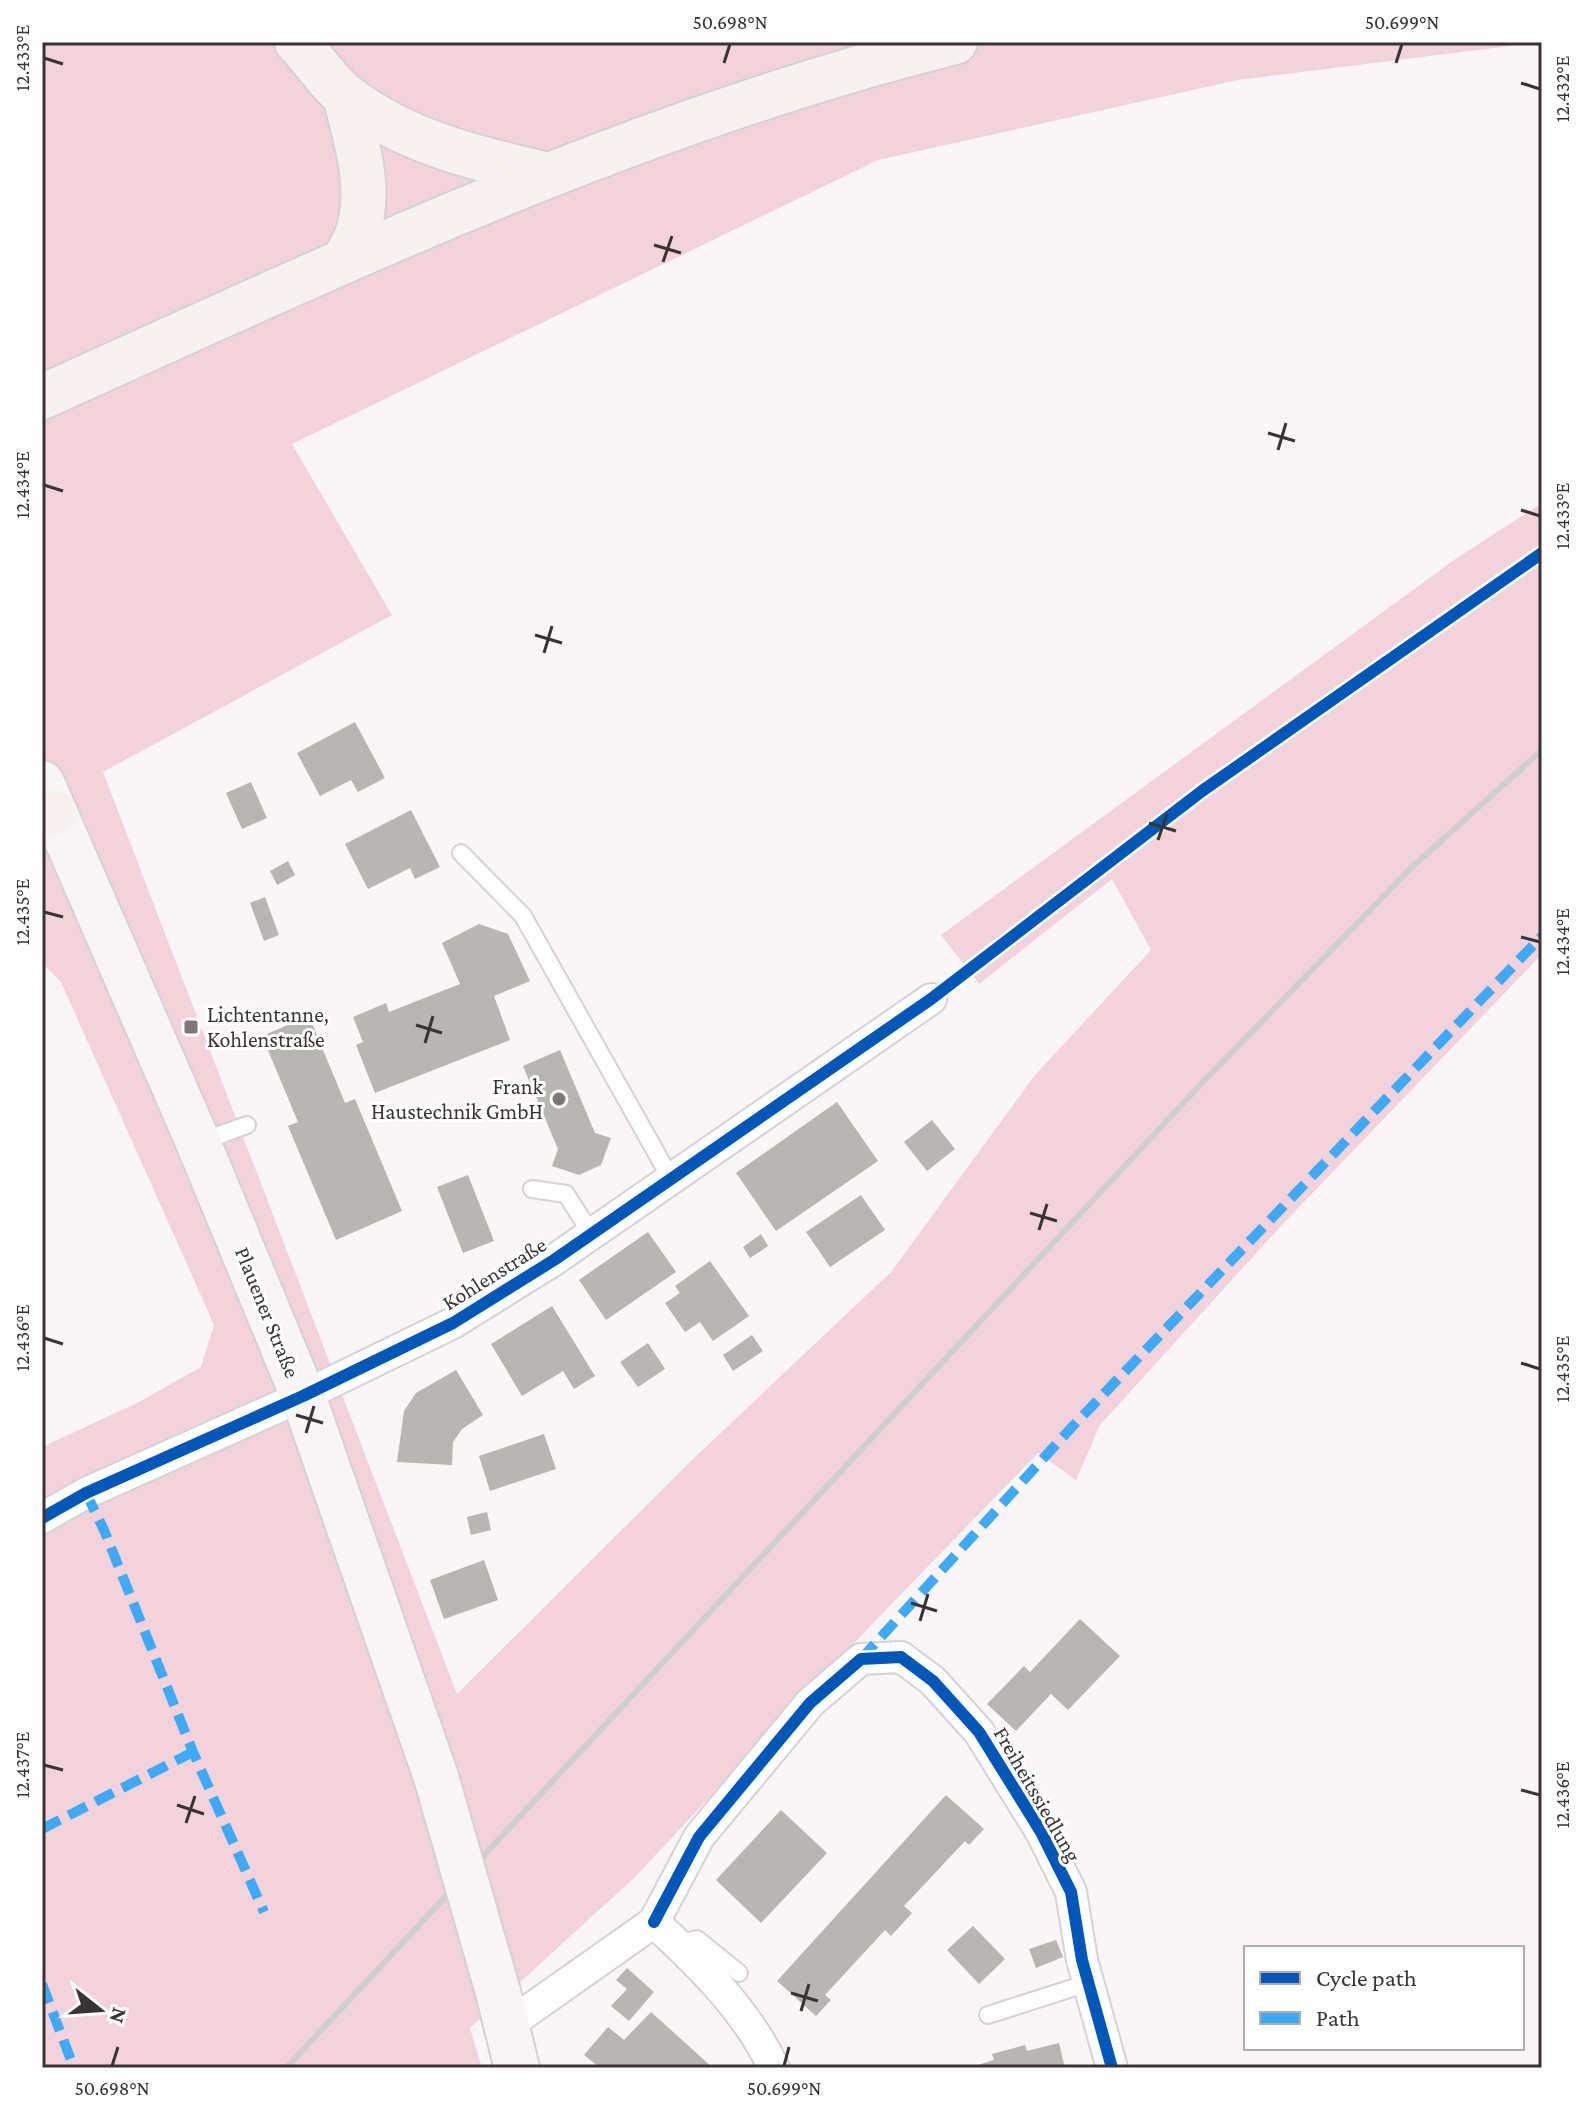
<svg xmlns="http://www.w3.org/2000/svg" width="1584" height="2110" font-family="'Crimson Pro',serif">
<rect width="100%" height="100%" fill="#faf5f6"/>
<!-- green -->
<path fill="#f2d3db" d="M 42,42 L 1542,42 L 1238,80 L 878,160 L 292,444 L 392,615 L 103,772 L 457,1694 L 692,1460 L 891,1272 L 1035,1075 L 1151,950 L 1112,879 L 979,984 L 941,935 L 1454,560 L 1542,503 L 1542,954 L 1279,1228 L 1100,1425 L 1076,1480 L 1038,1453 L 878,1618 L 634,1878 L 470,2028 L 482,2068 L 42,2068 L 42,1447 L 137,1403 L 201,1367 L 214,1325 L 61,982 L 42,963 Z"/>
<!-- building -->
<g fill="#b7b6b3">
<path d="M 355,722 L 385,778 L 358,792 L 351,780 L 320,796 L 297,753 Z"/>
<path d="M 251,782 L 267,818 L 242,829 L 226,793 Z"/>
<path d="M 411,810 L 440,867 L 415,879 L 410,868 L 368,889 L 345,844 Z"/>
<path d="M 288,861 L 295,875 L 277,885 L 270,871 Z"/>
<path d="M 265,897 L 279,935 L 264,941 L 250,903 Z"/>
<path d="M 479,924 L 508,934 L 530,981 L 494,996 L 510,1040 L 375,1093 L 356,1045 L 363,1042 L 353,1017 L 386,1003 L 389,1012 L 460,984 L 442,943 Z"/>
<path d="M 309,1016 L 345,1103 L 355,1099 L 402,1211 L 336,1240 L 288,1126 L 298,1122 L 262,1036 Z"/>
<path d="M 560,1050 L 595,1133 L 611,1138 L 601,1165 L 579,1175 L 552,1166 L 558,1149 L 523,1066 Z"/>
<path d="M 837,1102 L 878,1161 L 776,1231 L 736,1173 Z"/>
<path d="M 932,1120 L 955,1149 L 927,1171 L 904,1142 Z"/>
<path d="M 468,1175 L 494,1241 L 463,1253 L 437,1187 Z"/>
<path d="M 861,1195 L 885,1230 L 830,1267 L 806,1232 Z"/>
<path d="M 648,1232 L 676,1272 L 606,1320 L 579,1280 Z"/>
<path d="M 761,1234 L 768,1246 L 750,1258 L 743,1247 Z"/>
<path d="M 710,1261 L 749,1316 L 713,1341 L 700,1322 L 685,1332 L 665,1303 L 680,1293 L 675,1286 Z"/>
<path d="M 552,1306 L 595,1376 L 574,1389 L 563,1371 L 522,1396 L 491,1344 Z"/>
<path d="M 752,1335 L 763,1351 L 733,1371 L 723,1355 Z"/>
<path d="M 648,1343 L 665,1369 L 638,1387 L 620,1362 Z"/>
<path d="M 456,1370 L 483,1415 L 462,1429 L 453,1442 L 452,1465 L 397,1462 L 404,1411 L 416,1393 Z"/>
<path d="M 544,1434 L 556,1469 L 490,1491 L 479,1456 Z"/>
<path d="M 487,1512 L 491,1530 L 471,1535 L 467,1517 Z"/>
<path d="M 484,1560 L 498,1600 L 444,1619 L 430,1580 Z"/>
<path d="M 1080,1619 L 1120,1656 L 1068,1710 L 1051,1694 L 1016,1731 L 987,1704 L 1024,1666 L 1030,1672 Z"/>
<path d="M 946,1795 L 984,1829 L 969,1845 L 965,1841 L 904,1906 L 912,1913 L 891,1936 L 885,1930 L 825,1995 L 831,2000 L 816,2016 L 777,1981 Z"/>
<path d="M 781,1810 L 827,1853 L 761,1923 L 716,1880 Z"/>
<path d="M 973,1926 L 1005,1959 L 979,1984 L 947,1950 Z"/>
<path d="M 1056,1940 L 1063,1957 L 1036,1968 L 1029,1949 Z"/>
<path d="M 627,1968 L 654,1992 L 629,2021 L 611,2006 L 627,1989 L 616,1980 Z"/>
<path d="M 651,2012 L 713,2068 L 600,2068 L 584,2055 L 608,2027 L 624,2040 Z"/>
<path d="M 1059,2043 L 1065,2068 L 968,2068 L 994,2060 L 992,2054 L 1025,2045 L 1027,2051 Z"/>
</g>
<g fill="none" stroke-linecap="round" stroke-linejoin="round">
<defs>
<g id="service">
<path d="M 461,853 L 523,916 L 671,1179"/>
<path d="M 200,1142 L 247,1125"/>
<path d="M 532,1189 L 566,1194 L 592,1235"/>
<path d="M 677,1943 L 697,1939 L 739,1973"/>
<path d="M 988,2015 L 1088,1983"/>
</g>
<g id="minor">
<path d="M 42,1518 L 86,1493 L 303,1396 L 453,1323 L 554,1260 L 931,999"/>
<path d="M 654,1922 L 699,1837 L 810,1703 L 861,1659 L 901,1657 L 933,1681 L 979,1732 L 1041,1832 L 1071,1892 L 1082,1960 L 1112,2068"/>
<path d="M 505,2027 L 654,1922 C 701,1966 746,2009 774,2068"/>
</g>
<g id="primary">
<path d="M 42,783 L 198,1142 L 303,1396 L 436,1777"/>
<path d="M 498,1992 L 517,2068"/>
</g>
<g id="trunk">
<path d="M 297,42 C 314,59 328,83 347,97 C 405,142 478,159 548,175"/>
<path d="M 344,260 C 349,251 355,242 358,232 C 372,187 356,140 345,96"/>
<path d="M 42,397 C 339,263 637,121 955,42"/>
<path d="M 42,818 L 55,812"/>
</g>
</defs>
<!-- service casing -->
<use href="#service" stroke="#d7d2d3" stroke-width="20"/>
<!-- minor casing -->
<use href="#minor" stroke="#d7d2d3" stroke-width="34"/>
<!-- primary casing -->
<use href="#primary" stroke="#d6d2d3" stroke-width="48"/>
<!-- trunk casing -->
<use href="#trunk" stroke="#d6d2d3" stroke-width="48"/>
<!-- service -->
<use href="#service" stroke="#fefefe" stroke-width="16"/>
<!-- minor -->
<use href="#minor" stroke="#fefefe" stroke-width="30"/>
<!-- primary -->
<use href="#primary" stroke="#f9f4f5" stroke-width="44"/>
<!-- trunk -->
<use href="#trunk" stroke="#f8f1f2" stroke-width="44"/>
<!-- rail -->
<path stroke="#d0cfcf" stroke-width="6" d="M 286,2068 L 1201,1084 L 1412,867 L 1542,750"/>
<defs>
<path id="primary-bridge" d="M 436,1777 L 498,1992"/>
</defs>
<!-- primary-bridge casing -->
<use href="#primary-bridge" stroke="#d6d2d3" stroke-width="48" stroke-linecap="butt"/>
<!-- primary-bridge -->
<use href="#primary-bridge" stroke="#f9f4f5" stroke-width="44"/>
<!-- quiet -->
<g stroke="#3fa9f5" stroke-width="10" stroke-dasharray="20 10" stroke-linecap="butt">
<path d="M 86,1493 L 104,1530 L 193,1752 L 264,1912"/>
<path d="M 861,1659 L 1071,1428 L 1542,936"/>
<path d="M 42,1829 L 193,1752"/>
<path d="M 42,1984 L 74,2068"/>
</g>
<defs>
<g id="cycleway">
<path d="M 42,1518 L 86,1493 L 303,1396 L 453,1323 L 554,1260 L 931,999 L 1202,791 L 1542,553"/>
<path d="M 654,1922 L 699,1837 L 810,1703 L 861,1659 L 901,1657 L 933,1681 L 979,1732 L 1041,1832 L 1071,1892 L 1082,1960 L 1112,2068"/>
</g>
</defs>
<!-- cycleway casing -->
<use href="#cycleway" stroke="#fff" stroke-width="17"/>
<!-- cycleway -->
<use href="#cycleway" stroke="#0057b8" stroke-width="12"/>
</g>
<!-- ticks -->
<path fill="none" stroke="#393334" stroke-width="3" d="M 44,58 L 63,64M 724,63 L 730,44M 1396,63 L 1402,44M 1521,83 L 1540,89M 654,245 L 681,253M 663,262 L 672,236M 1268,433 L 1295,441M 1278,450 L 1286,423M 44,485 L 63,491M 1521,510 L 1540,516M 535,635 L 562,643M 544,653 L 552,626M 1149,823 L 1176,831M 1158,840 L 1167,814M 44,912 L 63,917M 1521,937 L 1540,942M 416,1025 L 442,1033M 425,1043 L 433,1016M 1030,1213 L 1057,1221M 1039,1230 L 1047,1204M 44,1338 L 63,1344M 1521,1363 L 1540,1369M 296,1415 L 323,1423M 306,1433 L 314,1406M 911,1603 L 937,1611M 920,1621 L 928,1594M 44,1765 L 63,1770M 1521,1790 L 1540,1795M 177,1805 L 204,1814M 186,1823 L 195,1796M 791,1993 L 818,2001M 801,2011 L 809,1984M 112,2066 L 118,2047M 784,2066 L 789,2047"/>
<!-- markers -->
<g fill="#7d7778" stroke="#fff" stroke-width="3">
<rect x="183" y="1019" width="16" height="16" rx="4"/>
<circle cx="559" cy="1099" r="8"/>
</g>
<g text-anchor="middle" stroke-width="6" stroke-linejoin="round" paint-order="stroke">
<!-- poi labels -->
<g font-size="22" fill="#393334" stroke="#fff" text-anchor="start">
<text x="207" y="1022">Lichtentanne,<tspan x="207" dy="25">Kohlenstraße</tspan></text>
<text x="543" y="1094" text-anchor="end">Frank<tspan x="543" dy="25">Haustechnik GmbH</tspan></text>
</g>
<!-- street labels -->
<g font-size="22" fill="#393334" stroke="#fff">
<text transform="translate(494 1273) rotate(-32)" y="8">Kohlenstraße</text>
<text transform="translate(268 1312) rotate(68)" y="8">Plauener Straße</text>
<text transform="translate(1038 1794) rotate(60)" y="8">Freiheitssiedlung</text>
</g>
</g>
<!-- border -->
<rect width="1584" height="2110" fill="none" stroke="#ffffff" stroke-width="88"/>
<!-- legend -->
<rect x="1244" y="1946" width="280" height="104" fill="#ffffff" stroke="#b0adae" stroke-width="2"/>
<rect x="1260" y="1972" width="40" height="12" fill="#0057b8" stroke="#b0adae" stroke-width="2"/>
<text x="1316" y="1986" font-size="24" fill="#393334">Cycle path</text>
<rect x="1260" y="2012" width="40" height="12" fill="#3fa9f5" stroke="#b0adae" stroke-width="2"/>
<text x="1316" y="2026" font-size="24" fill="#393334">Path</text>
<!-- north arrow -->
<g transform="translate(100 2010) rotate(107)" stroke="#ffffff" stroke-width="6" paint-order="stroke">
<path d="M0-6L14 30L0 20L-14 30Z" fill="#393334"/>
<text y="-12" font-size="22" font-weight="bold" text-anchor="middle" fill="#393334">N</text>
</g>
<rect x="44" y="44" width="1496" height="2022" fill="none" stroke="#393334" stroke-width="3"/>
<g font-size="20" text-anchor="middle" fill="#393334">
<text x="730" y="29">50.698°N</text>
<text x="1402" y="29">50.699°N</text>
<text transform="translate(22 58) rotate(-90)" y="7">12.433°E</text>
<text transform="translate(1562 89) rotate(-90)" y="7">12.432°E</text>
<text transform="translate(22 485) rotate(-90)" y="7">12.434°E</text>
<text transform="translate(1562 516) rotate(-90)" y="7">12.433°E</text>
<text transform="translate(22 912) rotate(-90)" y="7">12.435°E</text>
<text transform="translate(1562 942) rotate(-90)" y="7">12.434°E</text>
<text transform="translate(22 1338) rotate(-90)" y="7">12.436°E</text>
<text transform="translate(1562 1369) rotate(-90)" y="7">12.435°E</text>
<text transform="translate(22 1765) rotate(-90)" y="7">12.437°E</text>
<text transform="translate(1562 1795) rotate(-90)" y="7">12.436°E</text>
<text x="112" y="2095">50.698°N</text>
<text x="784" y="2095">50.699°N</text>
</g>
</svg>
